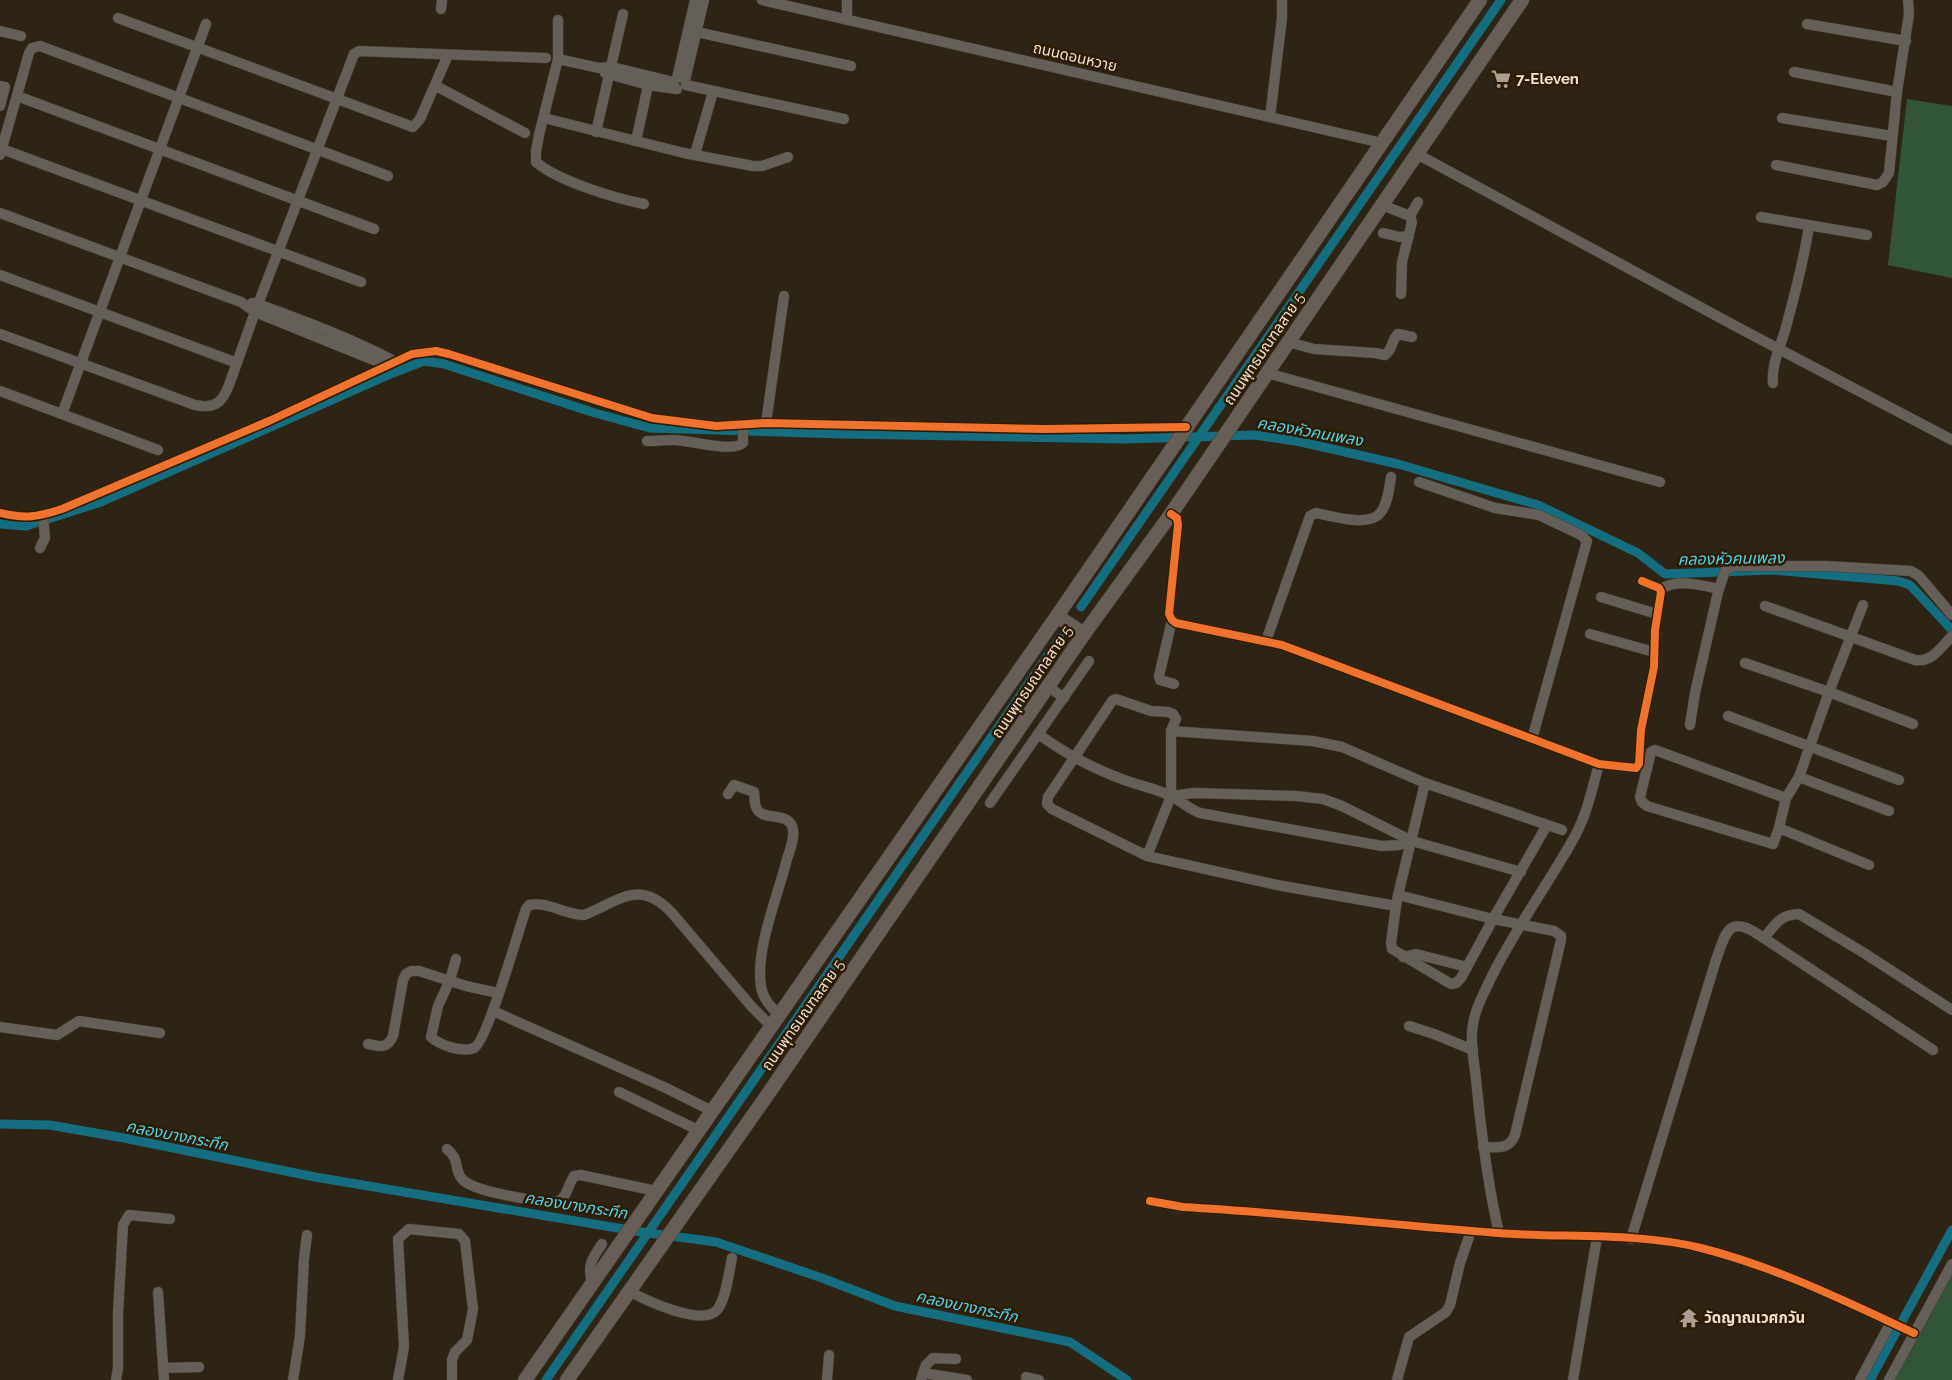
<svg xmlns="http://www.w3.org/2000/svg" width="1952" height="1380" font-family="Raleway,'Noto Sans Thai',sans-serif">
<rect width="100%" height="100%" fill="#2e2416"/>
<!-- green -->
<g fill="#325539">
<path d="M 1907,99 L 1952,106 L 1952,278 L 1888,265 Z"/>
<path d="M 1952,1258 L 1952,1380 L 1885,1380 Z"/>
</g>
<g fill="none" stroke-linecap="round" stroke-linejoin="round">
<!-- canal -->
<g stroke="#156e7f" stroke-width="9">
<path d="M 0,524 L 26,526 L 101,502 L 393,373 L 424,361 L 444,364 L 595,413 L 650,428 L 843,434 L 1125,439 L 1255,435 L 1301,442 L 1398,464 L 1538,505 L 1638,553 L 1665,574 L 1773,570 L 1898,581 L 1910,585 L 1952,630"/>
<path d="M 1081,607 L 1501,0"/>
<path d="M 0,1124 L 50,1125 L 124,1138 L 315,1177 L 641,1232 L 716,1242 L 822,1278 L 895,1306 L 1070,1342 L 1127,1380"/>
<path d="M 546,1380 L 1060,638"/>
<path d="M 1870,1380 L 1952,1230"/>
</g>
<defs>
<g id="minor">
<path d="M 762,0 L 1382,143"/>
<path d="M 847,0 L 847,20"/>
<path d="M 441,9 L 442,0"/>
<path d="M 118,18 L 413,127 L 420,119 L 448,55"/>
<path d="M 558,20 L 558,59 L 539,135 L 536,151 L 536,162 C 558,181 614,198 644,204"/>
<path d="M 1807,24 L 1906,41"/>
<path d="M 688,30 L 851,66"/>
<path d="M 0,31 L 21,36"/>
<path d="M 558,59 L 599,68 L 612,67 L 674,82"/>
<path d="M 1794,72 L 1897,92"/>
<path d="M 605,73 L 648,85 L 677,89"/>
<path d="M 677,78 L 695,0"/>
<path d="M 685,80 L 704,0"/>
<path d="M 686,85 L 844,119"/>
<path d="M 0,86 L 5,87 L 0,106"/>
<path d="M 436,86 L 525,133"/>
<path d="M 17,96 L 374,229"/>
<path d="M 1270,117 L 1282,18 L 1282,0"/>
<path d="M 544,118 L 684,153 L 753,166 L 762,166 L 788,157"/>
<path d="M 1782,118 L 1892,136"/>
<path d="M 596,132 L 623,14"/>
<path d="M 636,141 L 649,81"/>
<path d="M 2,149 L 361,282"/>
<path d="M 695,154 L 713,92"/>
<path d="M 1417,154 L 1739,328 L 1952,440"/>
<path d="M 0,155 L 29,53 L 32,48 L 40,46 L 388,176"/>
<path d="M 1776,165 L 1877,185 L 1883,182 L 1889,173 L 1897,92 L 1909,14 L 1908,0"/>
<path d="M 1382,205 L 1410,216 L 1412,222 L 1402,262 L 1401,294"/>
<path d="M 0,213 L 241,302 L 255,312 L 386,365"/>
<path d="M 1410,216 L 1418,202"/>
<path d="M 1761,217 L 1867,235"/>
<path d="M 1383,233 L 1400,237 L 1409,236"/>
<path d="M 0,275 L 237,363"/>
<path d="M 252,303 L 258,304 C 304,321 351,338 394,361"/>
<path d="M 0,334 L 195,405 C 215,409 222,403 229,385 L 255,312 L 354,54 L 359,51 L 546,58"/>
<path d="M 1288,342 L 1314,349 L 1375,353 L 1385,355 C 1393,350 1391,340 1398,334 L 1412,337"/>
<path d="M 1267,373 L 1660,482"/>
<path d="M 1773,383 C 1771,365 1781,345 1786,327 C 1795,294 1804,260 1809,226"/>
<path d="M 0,391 L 158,450"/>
<path d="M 62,414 L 206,24"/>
<path d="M 766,423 L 784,296"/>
<path d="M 647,441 C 656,441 665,440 674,440 C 691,440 731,453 743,443 L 743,424"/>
<path d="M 1419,482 L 1495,508 L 1539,515 L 1581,535 L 1587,541 L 1532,739"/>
<path d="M 0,513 C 25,519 38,517 62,509 L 269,421 L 412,354 L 436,351 L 449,354 L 652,418 L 716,426 L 766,423 L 1045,429 L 1186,427"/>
<path d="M 1171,514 L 1177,518 L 1178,525 L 1169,614 L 1172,620 L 1176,623 L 1282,645 L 1599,764 L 1636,768 L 1639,764 L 1641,730 L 1654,667 L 1655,630 L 1661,592 L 1659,588 L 1642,581"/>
<path d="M 40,548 L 45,538 L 43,516"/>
<path d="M 1660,590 C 1675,578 1701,585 1719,589"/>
<path d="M 1601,597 L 1657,614"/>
<path d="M 1765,606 L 1915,660 C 1932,663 1941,647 1952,636"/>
<path d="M 1172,620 L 1159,676 L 1160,680 L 1174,684"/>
<path d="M 1590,634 L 1654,652"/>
<path d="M 1266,641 L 1310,516 L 1316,513 C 1331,516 1370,528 1381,512 C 1388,503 1389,489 1391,477"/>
<path d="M 1745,663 L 1829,692 L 1913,724"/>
<path d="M 1049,687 L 1064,698"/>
<path d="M 1728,716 L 1899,780"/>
<path d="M 1690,725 L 1695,693 L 1718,592 L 1725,571 L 1733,566 L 1826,566 L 1911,571 L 1919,576 L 1952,615"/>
<path d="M 1171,731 L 1313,741 L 1342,747 L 1425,783 L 1562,830"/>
<path d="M 1038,734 C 1063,752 1090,767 1119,778 C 1136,785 1155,788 1171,796 C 1181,801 1189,809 1200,813 L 1382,846 L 1399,845 L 1412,841"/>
<path d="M 1799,777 L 1889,811"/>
<path d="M 1425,783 L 1398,895 L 1493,919 L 1554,931 L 1561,936 L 1561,940 L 1515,1135 C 1509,1150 1498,1147 1483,1147"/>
<path d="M 728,794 L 734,785 L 754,792 C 755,797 754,803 756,807 C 761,822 786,811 792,826 C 796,835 790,850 787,859 C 778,896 755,949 761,987 C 763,999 771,1007 779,1015"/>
<path d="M 1171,796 L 1194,793 L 1296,796 L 1323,799 L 1342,806 L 1412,841 L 1521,872"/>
<path d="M 1786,798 L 1655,750 L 1651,752 L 1640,797 L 1642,802 L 1647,806 L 1773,844 L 1779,828 L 1786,798 L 1799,777 L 1829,692 L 1863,605"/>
<path d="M 990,803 L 1089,661"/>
<path d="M 1779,828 L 1869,865"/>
<path d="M 1147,856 L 1171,796 L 1171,731 L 1176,719 L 1173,714 L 1168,712 L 1151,711 L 1116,699 L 1112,701 L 1048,797 L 1047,804 L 1052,809 L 1147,856 L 1277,885 L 1396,906 L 1398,895"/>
<path d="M 1396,906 L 1391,943 L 1392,949 L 1451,984 L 1456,983 L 1461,978 L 1493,919 L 1547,825"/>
<path d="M 1764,938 C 1776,924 1779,915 1799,914 L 1864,953 L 1952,1010"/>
<path d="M 1403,957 L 1416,954 L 1467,967"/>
<path d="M 456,959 L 450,980 L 438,1006 L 431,1037 C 440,1045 461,1053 474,1048 C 487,1042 519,929 526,909 L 529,905 C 547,901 566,915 584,915 C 620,901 639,878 672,913 L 752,1007 L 771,1026"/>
<path d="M 493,1011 L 666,1088 L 712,1111"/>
<path d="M 1409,1026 L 1434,1034 L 1473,1050"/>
<path d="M 0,1027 L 57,1035 L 79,1021 L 160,1033"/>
<path d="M 368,1044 C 381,1046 386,1050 393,1036 L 403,980 L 406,974 L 411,971 L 419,971 L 466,986 L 498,993"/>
<path d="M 619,1092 L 698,1130"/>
<path d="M 447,1149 C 461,1161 453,1168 462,1179 C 473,1192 525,1198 543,1202 C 569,1204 563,1194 574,1176 L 581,1175 L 656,1191"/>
<path d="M 1150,1201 L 1183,1207 C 1288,1213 1393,1225 1498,1233 C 1563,1238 1638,1232 1701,1248 C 1776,1267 1845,1301 1914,1333"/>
<path d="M 1499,1233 C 1487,1182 1481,1131 1476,1079 C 1474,1060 1469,1038 1474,1019 C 1477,1005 1484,993 1490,980 C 1514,930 1548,885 1575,836 C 1587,814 1592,789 1599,764"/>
<path d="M 1631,1239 L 1716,960 C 1725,936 1727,915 1756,933 L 1933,1050"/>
<path d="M 592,1283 C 587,1264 592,1259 602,1244"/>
<path d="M 629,1291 C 645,1300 702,1327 717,1310 C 726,1300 729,1271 732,1258"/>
<path d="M 158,1292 L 164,1380"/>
<path d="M 163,1368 L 199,1367"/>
<path d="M 923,1373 L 926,1365 L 933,1358 L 956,1359"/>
<path d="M 1026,1377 L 1039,1380"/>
<path d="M 116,1380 L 118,1368 L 118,1313 L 123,1225 L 129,1215 L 170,1219"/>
<path d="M 293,1380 L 300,1336 L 304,1259 L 307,1235"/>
<path d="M 398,1380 L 404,1347 L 398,1239 L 409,1229 L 459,1234 L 465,1241 L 473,1309 L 467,1340 L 455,1352 L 452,1360 L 452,1380"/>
<path d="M 827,1380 L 829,1355"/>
<path d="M 921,1380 L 923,1373 L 967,1380"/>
<path d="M 1397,1380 L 1409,1337 L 1446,1312 L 1450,1305 L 1460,1263 L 1471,1231"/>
<path d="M 1573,1380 L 1597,1237"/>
<path d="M 1860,1380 L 1891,1322"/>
<path d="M 1889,1380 L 1952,1264"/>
</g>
<g id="major">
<path d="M 1057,616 L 1084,634"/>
<path d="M 525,1380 L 1057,616 L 1480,0"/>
<path d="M 567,1380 L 768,1094 L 1084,634 L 1171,514 L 1522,0"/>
</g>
</defs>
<!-- minor casing -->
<use href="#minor" stroke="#463e32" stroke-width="11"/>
<!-- major casing -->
<use href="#major" stroke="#463e32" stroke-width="15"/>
<!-- minor -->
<use href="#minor" stroke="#655f5a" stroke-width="10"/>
<!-- major -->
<use href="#major" stroke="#675e57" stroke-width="14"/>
<defs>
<g id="cycleway">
<path d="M 0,513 C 25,519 38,517 62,509 L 269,421 L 412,354 L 436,351 L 449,354 L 652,418 L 716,426 L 766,423 L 1045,429 L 1186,427"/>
<path d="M 1171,514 L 1177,518 L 1178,525 L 1169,614 L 1172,620 L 1176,623 L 1282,645 L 1599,764 L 1636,768 L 1639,764 L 1641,730 L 1654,667 L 1655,630 L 1661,592 L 1659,588 L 1642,581"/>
<path d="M 1150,1201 L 1183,1207 C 1288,1213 1393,1225 1498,1233 C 1563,1238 1638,1232 1701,1248 C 1776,1267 1845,1301 1914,1333"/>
</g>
</defs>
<!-- cycleway casing -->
<use href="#cycleway" stroke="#2d1b02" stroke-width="11"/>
<!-- cycleway -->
<use href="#cycleway" stroke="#ef722f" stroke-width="8"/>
</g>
<!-- icons -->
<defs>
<symbol id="supermarket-bare" viewBox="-9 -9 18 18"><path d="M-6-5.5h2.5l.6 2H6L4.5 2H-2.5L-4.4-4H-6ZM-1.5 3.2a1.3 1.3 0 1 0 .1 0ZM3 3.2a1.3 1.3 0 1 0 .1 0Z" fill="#ab9f91" stroke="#2d1b02" stroke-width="2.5" paint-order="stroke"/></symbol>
<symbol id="temple-bare" viewBox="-9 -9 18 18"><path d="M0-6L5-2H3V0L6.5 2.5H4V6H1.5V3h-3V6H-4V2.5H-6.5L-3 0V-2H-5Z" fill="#ab9f91" stroke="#2d1b02" stroke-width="2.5" paint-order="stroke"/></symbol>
</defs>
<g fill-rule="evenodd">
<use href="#supermarket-bare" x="1487" y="65" width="28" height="28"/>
<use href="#temple-bare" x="1675" y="1304" width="28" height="28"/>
</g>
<g text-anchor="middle" stroke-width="5" stroke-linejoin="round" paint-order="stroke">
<!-- street labels -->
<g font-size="15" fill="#eee1d3" stroke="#2d1b02">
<text transform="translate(1075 57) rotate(13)" y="5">ถนนดอนหวาย</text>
<text transform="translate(1264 349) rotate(-56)" y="5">ถนนพุทธมณฑลสาย 5</text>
<text transform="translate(1032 682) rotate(-56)" y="5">ถนนพุทธมณฑลสาย 5</text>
<text transform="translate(803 1015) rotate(-55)" y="5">ถนนพุทธมณฑลสาย 5</text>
</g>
<!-- poi labels -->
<g font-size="15" font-weight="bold" fill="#eee1d3" stroke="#2d1b02" text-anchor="start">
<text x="1516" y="84">7-Eleven</text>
<text x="1704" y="1323">วัดญาณเวศกวัน</text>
</g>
<!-- water labels -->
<g font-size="16" font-style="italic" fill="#51d1ee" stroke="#2d1b02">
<text transform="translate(1310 431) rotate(10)" y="6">คลองหัวคนเพลง</text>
<text transform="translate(1731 558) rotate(-1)" y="6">คลองหัวคนเพลง</text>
<text transform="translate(177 1135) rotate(11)" y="6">คลองบางกระทึก</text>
<text transform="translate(576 1205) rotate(9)" y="6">คลองบางกระทึก</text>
<text transform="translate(967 1306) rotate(12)" y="6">คลองบางกระทึก</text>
</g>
</g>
</svg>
